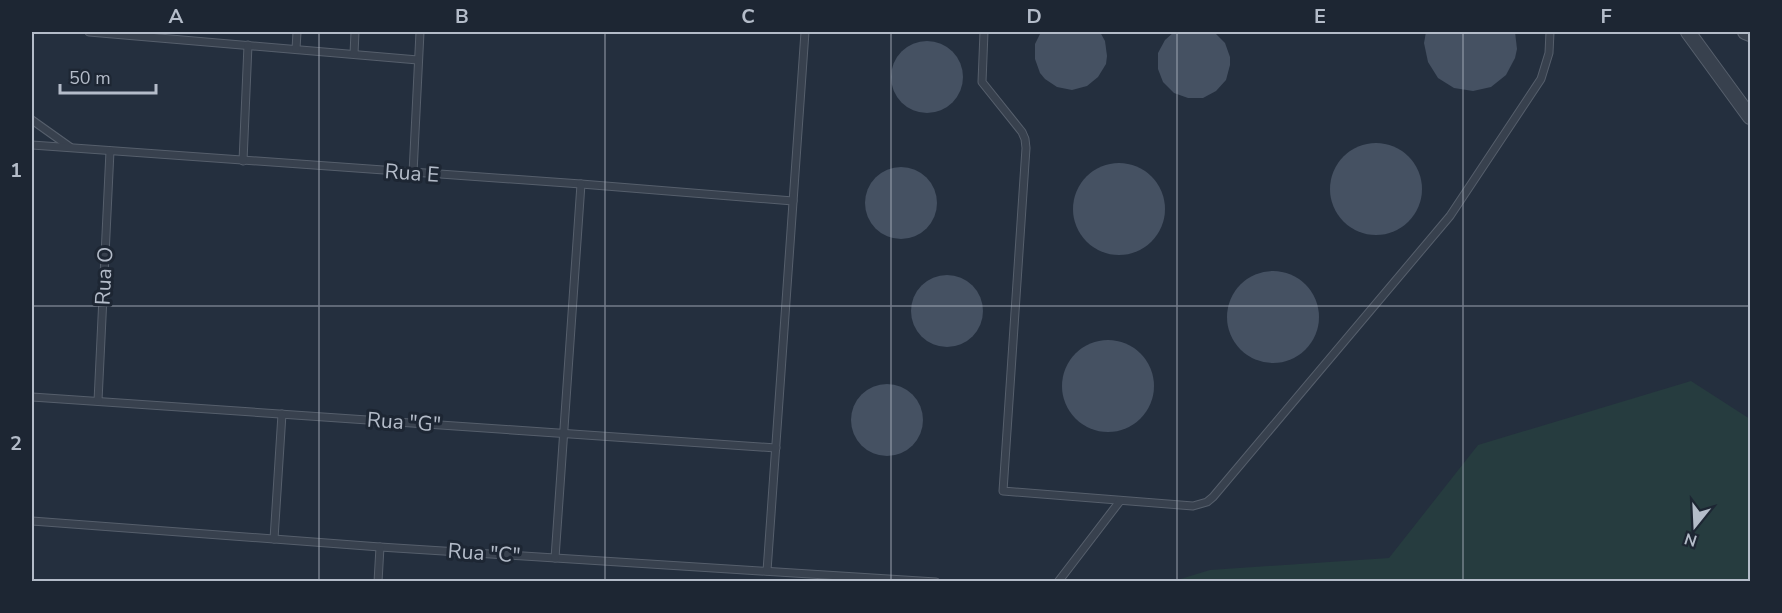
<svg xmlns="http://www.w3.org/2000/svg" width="1782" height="613" font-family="'Nunito Sans',sans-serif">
<rect width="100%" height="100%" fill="#242f3e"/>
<!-- green -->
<path fill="#263c3f" d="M 1691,381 L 1750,419 L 1750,581 L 1174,581 L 1210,570 L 1389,558 L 1478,445 Z"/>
<!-- building -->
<g fill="#455162">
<path d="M 1041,32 L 1100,32 L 1105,41 L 1107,56 L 1106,64 L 1098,77 L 1087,86 L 1072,90 L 1057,87 L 1045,79 L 1040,73 L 1035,59 L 1035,44 Z"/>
<path d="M 1174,32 L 1214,32 L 1225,43 L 1230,57 L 1230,65 L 1226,80 L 1216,91 L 1203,98 L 1188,98 L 1174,93 L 1163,82 L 1158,69 L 1158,53 L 1165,40 Z"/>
<path d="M 1426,32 L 1515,32 L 1517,49 L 1515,58 L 1506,75 L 1491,87 L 1473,91 L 1454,88 L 1438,78 L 1428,62 L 1424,43 Z"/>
<circle cx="927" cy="77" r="36"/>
<circle cx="1376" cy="189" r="46"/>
<circle cx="1119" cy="209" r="46"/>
<circle cx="901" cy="203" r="36"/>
<circle cx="1273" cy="317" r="46"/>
<circle cx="947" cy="311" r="36"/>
<circle cx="1108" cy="386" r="46"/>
<circle cx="887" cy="420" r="36"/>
</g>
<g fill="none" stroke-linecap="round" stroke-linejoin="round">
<defs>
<g id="service">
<path d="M 89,32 L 418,60"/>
<path d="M 984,32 L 982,82 L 1022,132 L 1025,139 L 1026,148 L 1003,491 L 1193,506 L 1207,502 L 1213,497 L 1450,216 L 1541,79 L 1549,53 L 1550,32"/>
<path d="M 296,49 L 297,32"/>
<path d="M 354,54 L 355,32"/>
<path d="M 32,120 L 70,147"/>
<path d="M 32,145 L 581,184 L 793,201"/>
<path d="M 243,161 L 248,45"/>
<path d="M 413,173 L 420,32"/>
<path d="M 32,397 L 776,448"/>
<path d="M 98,401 L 110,151"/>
<path d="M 32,521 L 380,547 L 936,582"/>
<path d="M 274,539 L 282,414"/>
<path d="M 555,558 L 581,184"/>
<path d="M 767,571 L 805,32"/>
<path d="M 378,582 L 380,547"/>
<path d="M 1058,582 L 1120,501"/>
</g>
<g id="minor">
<path d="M 1688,32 L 1750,117"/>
<path d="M 1745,32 L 1750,34"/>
</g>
</defs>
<!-- service casing -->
<use href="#service" stroke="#565f6c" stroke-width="9"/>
<!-- minor casing -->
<use href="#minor" stroke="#565f6c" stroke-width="16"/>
<!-- service -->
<use href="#service" stroke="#38414e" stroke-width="7"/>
<!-- minor -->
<use href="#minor" stroke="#38414e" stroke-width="14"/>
</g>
<!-- grid -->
<path fill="none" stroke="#b4bcc9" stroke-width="1.5" stroke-opacity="0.55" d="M 319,32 L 319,582M 605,32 L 605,582M 891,32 L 891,582M 1177,32 L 1177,582M 1463,32 L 1463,582M 32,306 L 1750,306"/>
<g text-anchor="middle" stroke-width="6" stroke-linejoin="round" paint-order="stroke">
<!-- street labels -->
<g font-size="21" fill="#b4bcc9" stroke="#1d2633">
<text transform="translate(412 173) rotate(4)" y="7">Rua E</text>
<text transform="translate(104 276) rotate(-87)" y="7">Rua O</text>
<text transform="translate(404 422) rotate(4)" y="7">Rua "G"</text>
<text transform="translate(484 553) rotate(4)" y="7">Rua "C"</text>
</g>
</g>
<!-- border -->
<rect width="1782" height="613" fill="none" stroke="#1d2633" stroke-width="66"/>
<!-- north arrow -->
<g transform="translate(1695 526) rotate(198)" stroke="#1d2633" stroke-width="4.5" paint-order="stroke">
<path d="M0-4.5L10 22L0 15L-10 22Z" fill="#b4bcc9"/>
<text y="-9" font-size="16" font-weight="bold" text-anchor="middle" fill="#b4bcc9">N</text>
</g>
<!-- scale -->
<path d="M60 84v9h96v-9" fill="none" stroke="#b4bcc9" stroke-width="3"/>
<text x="69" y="84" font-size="18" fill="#b4bcc9" stroke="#1d2633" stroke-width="4.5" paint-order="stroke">50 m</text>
<rect x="33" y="33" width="1716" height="547" fill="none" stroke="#b4bcc9" stroke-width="2"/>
<g font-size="20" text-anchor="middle" font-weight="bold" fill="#b4bcc9">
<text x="176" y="23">A</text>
<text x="462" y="23">B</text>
<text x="748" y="23">C</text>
<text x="1034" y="23">D</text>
<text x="1320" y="23">E</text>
<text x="1606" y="23">F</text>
<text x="16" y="177">1</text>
<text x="16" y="450">2</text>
</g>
</svg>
